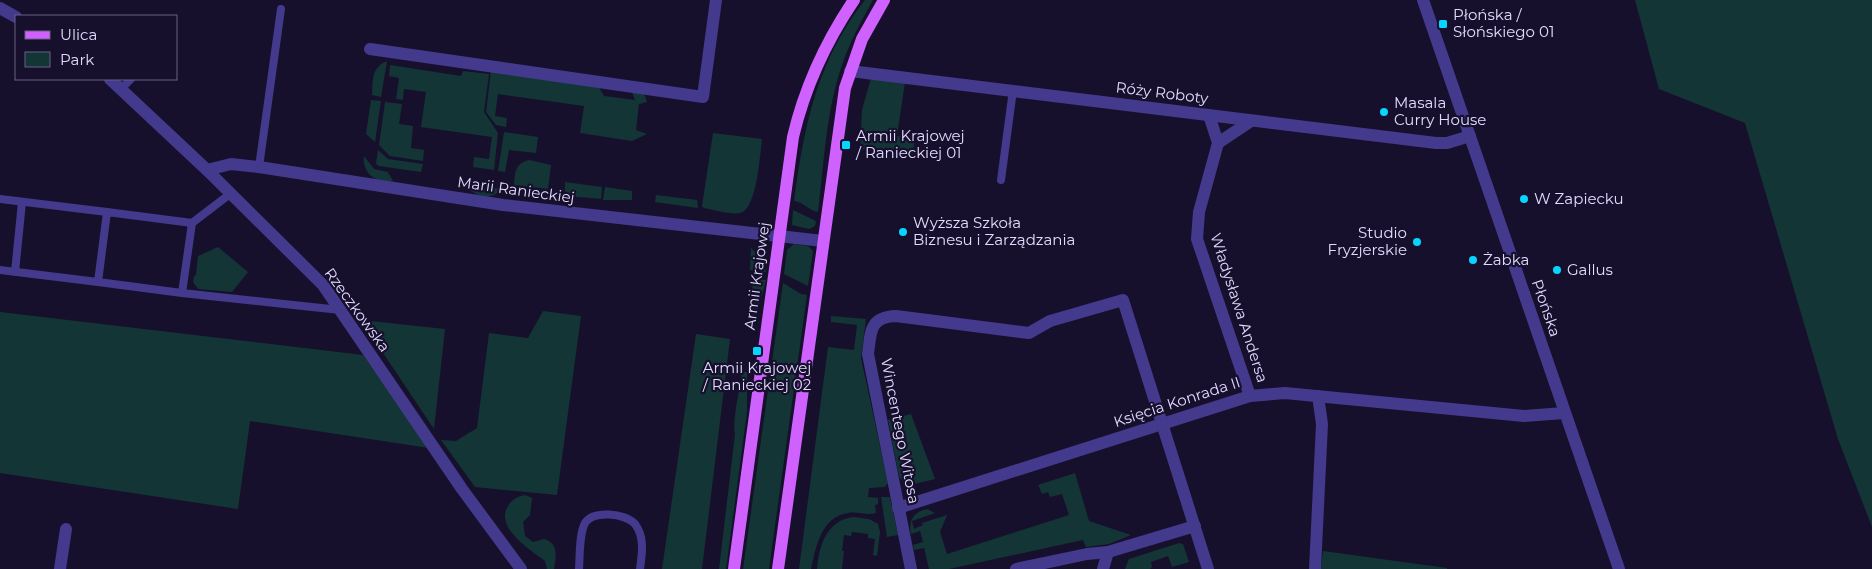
<svg xmlns="http://www.w3.org/2000/svg" width="1872" height="569" font-family="Montserrat,sans-serif">
<rect width="100%" height="100%" fill="#17102c"/>
<!-- green -->
<g fill="#133536">
<path d="M 865,0 L 873,0 C 861,21 850,42 842,65 C 826,111 824,164 818,212 C 809,211 804,202 794,201 C 804,126 817,61 865,0 Z"/>
<path d="M 1635,0 L 1872,0 L 1872,527 L 1838,439 L 1745,123 L 1659,89 Z"/>
<path d="M 387,61 L 381,97 L 372,95 C 373,81 371,67 387,61 Z"/>
<path d="M 390,65 L 461,76 L 463,71 L 489,74 L 484,112 L 498,133 L 494,170 L 473,167 L 474,157 L 489,159 L 492,137 L 421,127 L 426,92 L 404,89 L 403,100 L 396,99 L 399,78 L 389,76 Z"/>
<path d="M 491,70 L 598,86 L 604,96 L 635,100 L 631,90 L 644,93 L 647,102 L 639,104 L 636,130 L 647,134 L 632,141 L 580,133 L 584,106 L 498,94 L 495,116 L 507,118 L 506,127 L 496,125 L 486,112 Z"/>
<path d="M 871,78 L 905,82 L 897,136 L 915,139 L 912,156 L 860,149 L 862,110 Z"/>
<path d="M 371,100 L 381,101 L 375,142 L 366,134 Z"/>
<path d="M 385,102 L 402,104 L 399,124 L 413,126 L 411,148 L 424,150 L 423,161 L 390,156 L 379,145 Z"/>
<path d="M 504,132 L 538,137 L 536,153 L 509,150 L 505,172 L 498,171 Z"/>
<path d="M 713,133 L 762,139 C 760,154 757,210 740,213 C 730,215 715,210 704,208 L 702,206 Z"/>
<path d="M 378,150 L 388,159 L 423,164 L 421,172 L 379,166 L 376,164 Z"/>
<path d="M 364,156 L 374,169 L 388,172 L 393,181 C 376,184 362,173 364,156 Z"/>
<path d="M 529,160 L 551,165 L 548,189 L 514,185 C 515,173 515,163 529,160 Z"/>
<path d="M 565,182 L 602,187 L 601,199 L 567,196 L 573,204 L 570,206 L 565,201 Z"/>
<path d="M 463,183 L 501,189 C 490,203 472,195 463,183 Z"/>
<path d="M 605,187 L 632,191 L 632,200 L 603,200 Z"/>
<path d="M 656,195 L 697,200 L 698,208 L 655,202 Z"/>
<path d="M 793,210 L 816,221 L 815,226 L 809,229 L 792,225 Z"/>
<path d="M 794,244 L 808,246 L 813,251 L 808,286 L 784,274 L 787,250 Z"/>
<path d="M 218,247 L 248,272 L 232,292 L 198,289 L 193,282 L 194,276 L 196,275 L 198,256 Z"/>
<path d="M 751,248 L 763,260 L 766,272 L 750,270 Z"/>
<path d="M 755,279 L 766,280 L 753,329 L 749,329 L 753,281 Z"/>
<path d="M 783,283 L 801,294 L 807,295 L 769,569 L 743,569 Z"/>
<path d="M 543,311 L 581,316 L 557,495 L 475,487 L 441,440 L 456,441 L 477,428 L 489,333 L 528,338 Z"/>
<path d="M 0,312 L 363,355 L 429,448 L 250,421 L 238,509 L 0,473 Z"/>
<path d="M 831,316 L 866,319 L 861,358 L 888,483 L 885,487 L 869,488 L 868,497 L 878,498 L 878,504 L 875,505 L 876,513 C 867,516 857,511 848,513 C 821,517 816,547 811,569 L 799,569 L 828,347 L 854,350 L 857,325 L 831,322 Z"/>
<path d="M 361,320 L 445,329 L 434,429 Z"/>
<path d="M 696,334 L 730,339 L 702,569 L 662,569 Z"/>
<path d="M 742,372 L 747,372 L 747,412 L 726,569 L 719,569 L 735,434 C 732,421 740,388 742,372 Z"/>
<path d="M 911,414 L 935,479 L 906,486 L 899,476 L 888,420 Z"/>
<path d="M 1075,473 L 1089,521 L 1131,535 L 1109,544 L 1086,547 L 1083,540 L 949,569 L 929,569 L 924,548 L 914,550 L 913,545 L 923,542 L 920,531 L 911,534 C 908,520 914,512 927,509 L 935,513 L 912,521 L 914,529 L 923,525 L 922,523 L 947,515 L 940,532 L 947,554 L 1069,515 L 1062,494 L 1050,497 L 1048,492 L 1042,494 L 1038,485 Z"/>
<path d="M 525,495 L 532,498 L 530,515 L 523,522 L 525,536 L 533,542 L 544,539 C 559,543 556,557 554,569 L 547,569 L 545,561 C 532,551 496,529 507,508 C 511,500 516,497 525,495 Z"/>
<path d="M 881,497 L 890,497 L 898,535 L 887,537 Z"/>
<path d="M 854,517 L 869,519 L 878,524 L 880,532 L 877,556 L 873,555 L 875,539 L 868,538 L 868,534 L 852,532 L 851,536 L 844,535 L 842,551 L 844,551 L 842,569 L 817,569 C 819,545 827,520 854,517 Z"/>
<path d="M 1179,543 L 1183,544 L 1189,562 L 1172,567 L 1168,556 L 1151,562 L 1152,567 L 1150,569 L 1125,569 L 1129,559 Z"/>
<path d="M 1323,551 L 1447,568 L 1447,569 L 1321,569 Z"/>
</g>
<g fill="none" stroke-linecap="round" stroke-linejoin="round">
<!-- service -->
<g stroke="#433a8d" stroke-width="8">
<path d="M 121,89 L 131,79"/>
<path d="M 259,167 L 281,9"/>
<path d="M 1001,180 L 1013,90"/>
<path d="M 0,199 L 107,212"/>
<path d="M 192,223 L 182,293 L 98,282 L 107,212 L 192,223 L 230,194"/>
<path d="M 0,270 L 98,282"/>
<path d="M 15,272 L 22,202"/>
<path d="M 182,293 L 340,310"/>
<path d="M 579,569 C 580,556 579,534 585,523 C 593,510 625,513 635,524 C 645,537 642,554 640,569"/>
</g>
<!-- minor -->
<g stroke="#433a8d" stroke-width="12">
<path d="M 0,8 L 16,17"/>
<path d="M 370,49 L 703,97 L 716,0"/>
<path d="M 850,71 L 1436,143 L 1447,143 L 1470,136"/>
<path d="M 110,79 L 207,170 L 323,285 L 462,489 L 521,569"/>
<path d="M 1209,115 L 1218,143 L 1199,212 L 1197,239 L 1250,396"/>
<path d="M 1218,143 L 1251,121"/>
<path d="M 207,170 L 231,164 L 259,167 L 503,205 L 823,241"/>
<path d="M 898,508 L 1250,396 L 1285,393 L 1524,416 L 1564,413"/>
<path d="M 60,569 L 66,529"/>
<path d="M 911,569 L 868,354 C 871,332 869,317 896,316 L 1029,333 L 1050,321 L 1123,300 L 1208,569"/>
<path d="M 1016,569 L 1087,554 L 1108,552 L 1195,526"/>
<path d="M 1103,569 L 1108,552"/>
<path d="M 1315,569 L 1322,424 L 1318,396"/>
</g>
<!-- tertiary -->
<path stroke="#433a8d" stroke-width="12" d="M 1423,0 L 1619,569"/>
<!-- primary -->
<g stroke="#cf62ff" stroke-width="12">
<path d="M 734,569 L 793,137 C 805,86 825,43 854,0"/>
<path d="M 778,569 L 845,88 L 862,39 L 884,0"/>
</g>
</g>
<!-- markers -->
<g fill="#07d5ff" stroke="#17102c" stroke-width="2">
<rect x="1438" y="19" width="10" height="10" rx="2.5"/>
<circle cx="1384" cy="112" r="5"/>
<rect x="841" y="140" width="10" height="10" rx="2.5"/>
<circle cx="1524" cy="199" r="5"/>
<circle cx="903" cy="232" r="5"/>
<circle cx="1417" cy="242" r="5"/>
<circle cx="1473" cy="260" r="5"/>
<circle cx="1557" cy="270" r="5"/>
<rect x="752" y="346" width="10" height="10" rx="2.5"/>
</g>
<g text-anchor="middle" stroke-width="4.5" stroke-linejoin="round" paint-order="stroke">
<!-- poi labels -->
<g font-size="15" fill="#e2dbff" stroke="#17102c" text-anchor="start">
<text x="1453" y="20">Płońska /<tspan x="1453" dy="17">Słońskiego 01</tspan></text>
<text x="1394" y="108">Masala<tspan x="1394" dy="17">Curry House</tspan></text>
<text x="856" y="141">Armii Krajowej<tspan x="856" dy="17">/ Ranieckiej 01</tspan></text>
<text x="1534" y="204">W Zapiecku</text>
<text x="913" y="228">Wyższa Szkoła<tspan x="913" dy="17">Biznesu i Zarządzania</tspan></text>
<text x="1407" y="238" text-anchor="end">Studio<tspan x="1407" dy="17">Fryzjerskie</tspan></text>
<text x="1483" y="265">Żabka</text>
<text x="1567" y="275">Gallus</text>
<text x="757" y="373" text-anchor="middle">Armii Krajowej<tspan x="757" dy="17">/ Ranieckiej 02</tspan></text>
</g>
<!-- street labels -->
<g font-size="15" fill="#e2dbff" stroke="#17102c">
<text transform="translate(1162 93) rotate(7)" y="5">Róży Roboty</text>
<text transform="translate(516 190) rotate(8)" y="5">Marii Ranieckiej</text>
<text transform="translate(757 276) rotate(-82)" y="5">Armii Krajowej</text>
<text transform="translate(1239 308) rotate(72)" y="5">Władysława Andersa</text>
<text transform="translate(1546 308) rotate(71)" y="5">Płońska</text>
<text transform="translate(357 310) rotate(54)" y="5">Rzeczkowska</text>
<text transform="translate(1177 402) rotate(-18)" y="5">Księcia Konrada II</text>
<text transform="translate(900 431) rotate(79)" y="5">Wincentego Witosa</text>
</g>
</g>
<!-- legend -->
<rect x="15" y="15" width="162" height="65" fill="#17102c" stroke="#686180"/>
<rect x="25" y="31" width="25" height="8" fill="#cf62ff" stroke="#686180"/>
<text x="60" y="40" font-size="15" fill="#e2dbff">Ulica</text>
<rect x="25" y="52" width="25" height="15" fill="#133536" stroke="#686180"/>
<text x="60" y="65" font-size="15" fill="#e2dbff">Park</text>
</svg>
